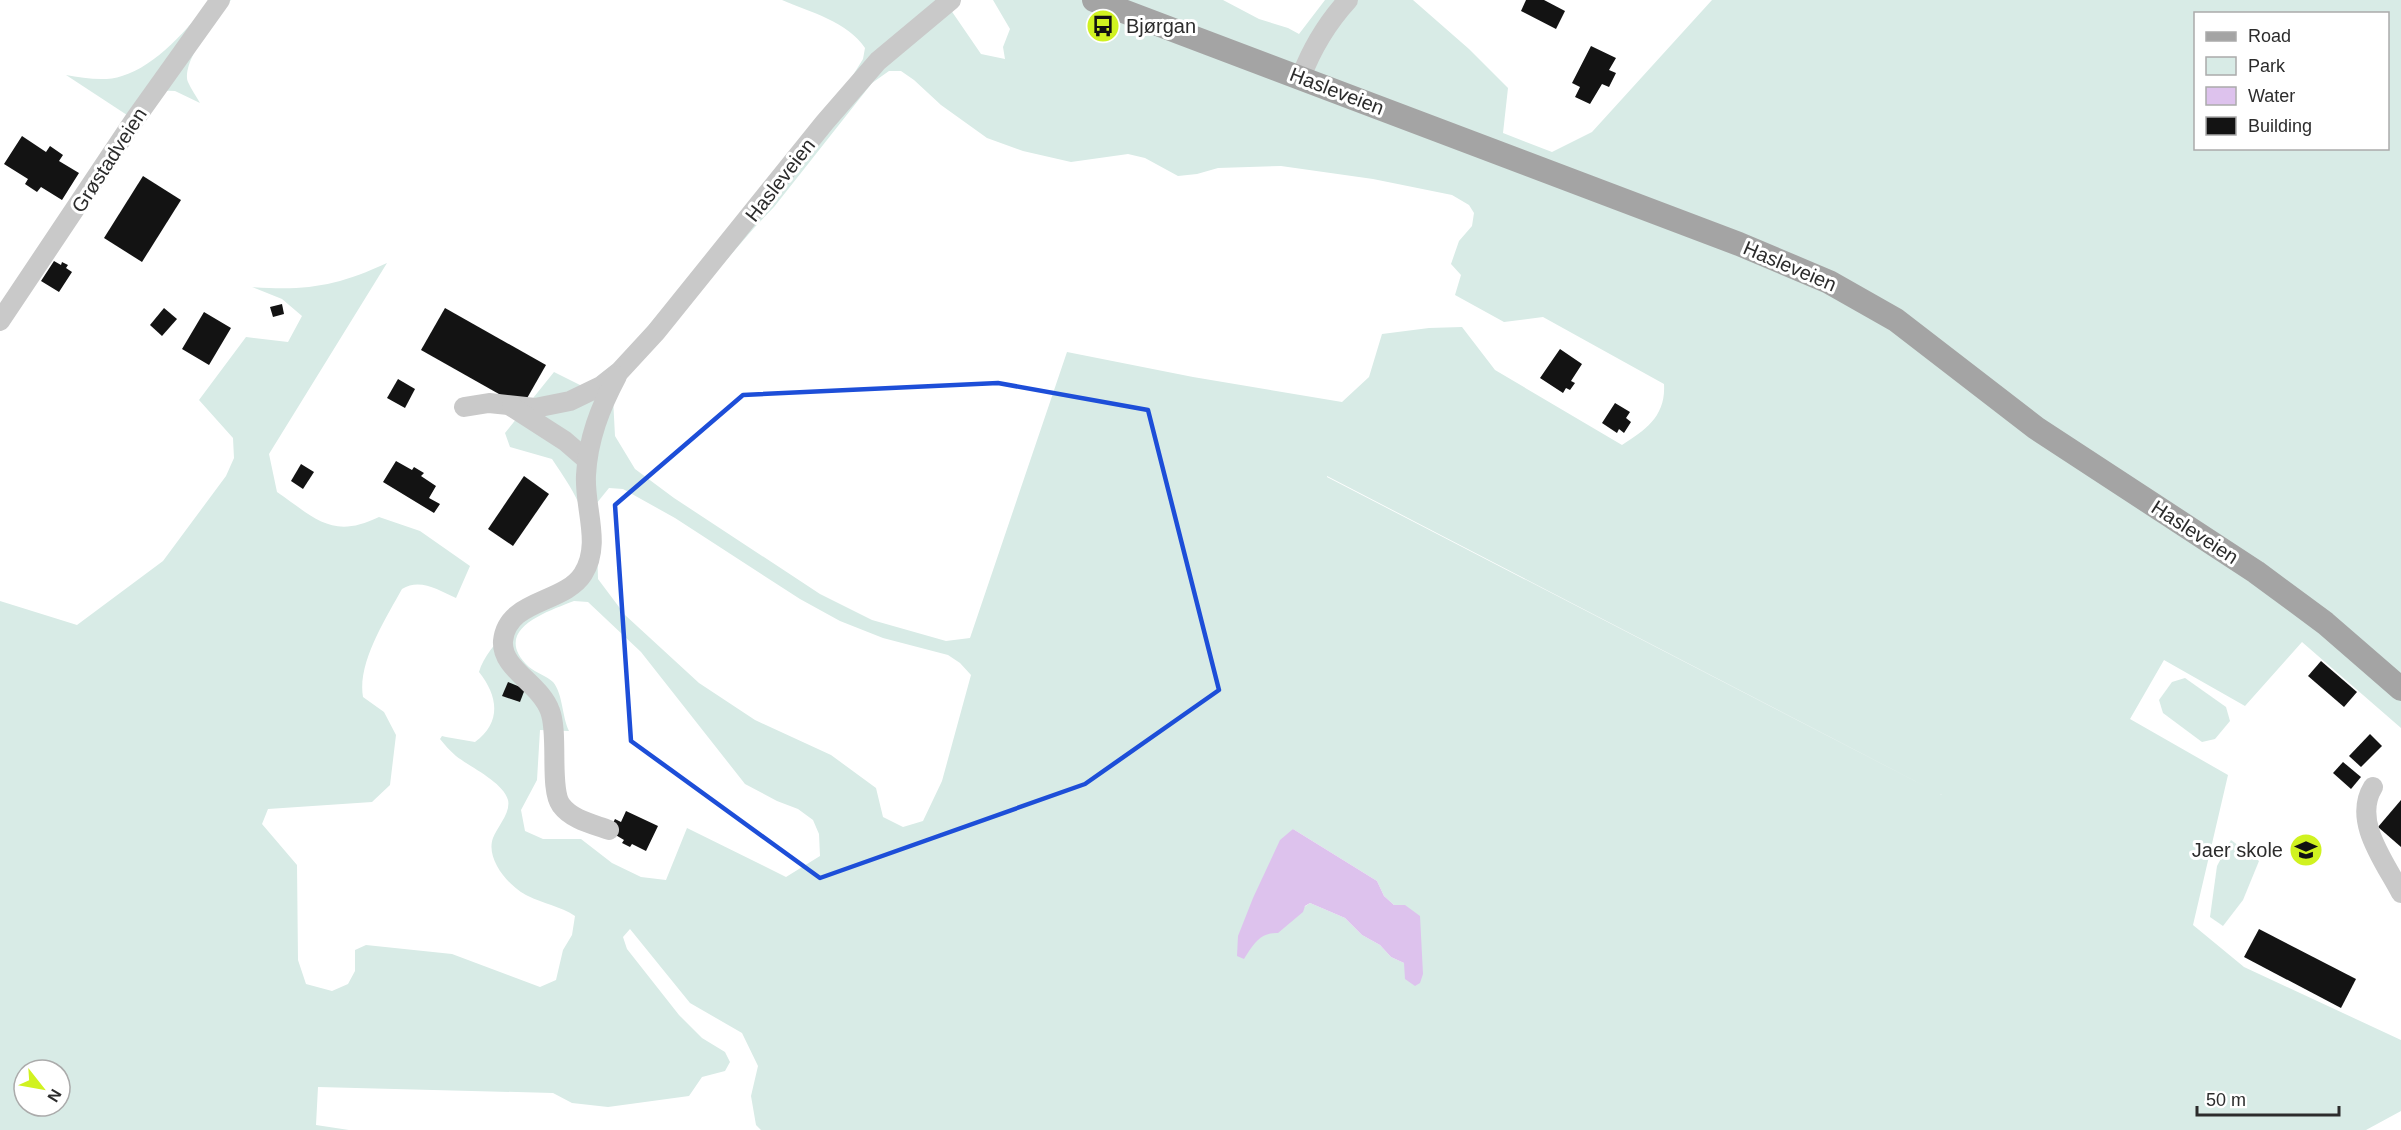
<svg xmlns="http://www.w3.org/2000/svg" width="2401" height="1130" font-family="Helvetica,sans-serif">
<rect width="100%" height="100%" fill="#fff"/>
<!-- green -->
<g fill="#d8ebe6" fill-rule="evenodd">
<path d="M 210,0 L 231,0 C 218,16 181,61 188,82 C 191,89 196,96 200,103 L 175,91 L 151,90 L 127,115 L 66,75 C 84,78 105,82 122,76 C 156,66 189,28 210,0 Z"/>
<path d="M 782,0 L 944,0 L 981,54 L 1005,59 L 1003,47 L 1010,29 L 993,0 L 1223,0 L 1259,19 L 1288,28 L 1299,34 L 1325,0 L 1413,0 L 1469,49 L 1508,88 L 1503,133 L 1552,152 L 1592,132 L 1712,0 L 2401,0 L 2401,728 L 2302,642 L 2245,706 L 2164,660 L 2130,719 L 2228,775 L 2193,925 L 2244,967 L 2401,1040 L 2401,1111 L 2366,1130 L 761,1130 L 756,1125 L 751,1096 L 758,1066 L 742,1033 L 690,1003 L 630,929 L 623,937 L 627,949 L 679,1015 L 702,1038 L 725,1052 L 730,1062 L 725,1071 L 702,1077 L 689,1096 L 608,1107 L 572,1103 L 553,1093 L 318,1087 L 316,1125 L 349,1130 L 0,1130 L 0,601 L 77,625 L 163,561 L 226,476 L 234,458 L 233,438 L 199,400 L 246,337 L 288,342 L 302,316 L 282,299 L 252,287 C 307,291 337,286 387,263 L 269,454 L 277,492 C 315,518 332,540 379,517 L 420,531 L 470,566 L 456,598 C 438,590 420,578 402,589 C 386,618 357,663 363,697 L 384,712 L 396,735 L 390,785 L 372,802 L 268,809 L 262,824 L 297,865 L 298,960 L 306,984 L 332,991 L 348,984 L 355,971 L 355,950 L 366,945 L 452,954 L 540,987 L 556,980 L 563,950 L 572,935 L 575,916 C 560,906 544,904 528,896 C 510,888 485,859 493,838 C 497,827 511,813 508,800 C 503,782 470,767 456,756 C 450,751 445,745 440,739 L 442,736 L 446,737 L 475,742 C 502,722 498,696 479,672 C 490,636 545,599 574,575 C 600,527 578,498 552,459 L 510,447 L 505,433 L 554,372 L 584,387 L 621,358 L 721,240 L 850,80 L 863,59 L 865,48 C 848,22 810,12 782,0 ZM 2196,14 L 2388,14 L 2388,148 L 2196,148 ZM 889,71 L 901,71 L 914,80 L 941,105 L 987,138 L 1023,151 L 1071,162 L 1128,154 L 1145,158 L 1178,176 L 1197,174 L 1218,168 L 1281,166 L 1373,179 L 1452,195 L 1469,205 L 1474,213 L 1472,226 L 1459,241 L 1451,264 L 1461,275 L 1455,295 L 1504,322 L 1543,317 L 1664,384 C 1666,416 1646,430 1622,445 L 1495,370 L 1462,327 L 1429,328 L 1382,334 L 1369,377 L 1342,402 L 1193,377 L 1067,352 L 970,638 L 946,641 L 872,620 L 820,594 L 674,498 L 635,469 L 615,436 L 613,398 L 625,377 L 754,228 L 774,207 L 872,83 ZM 1327,476 L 1942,795 L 1327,477 ZM 609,488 L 623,489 L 675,518 L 800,599 L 840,621 L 883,638 L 948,655 L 960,663 L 971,675 L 942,781 L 923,821 L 903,827 L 883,817 L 876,788 L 831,755 L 755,720 L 699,683 L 625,615 L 598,579 L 596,504 ZM 574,601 L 588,602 L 641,652 L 745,784 L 777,801 L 798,809 L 813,820 L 819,834 L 820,856 L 786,877 L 687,828 L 666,880 L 641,877 L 612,863 L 581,839 L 543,839 L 525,831 L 521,810 L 537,780 L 540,730 L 569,731 C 562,717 563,694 553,682 C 547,676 536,673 529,667 C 490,630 546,612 574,601 ZM 1293,829 L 1377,881 L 1384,896 L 1394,905 L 1415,986 L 1404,963 L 1391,957 L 1380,945 L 1362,935 L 1345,918 L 1310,903 L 1255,941 ZM 24,1070 L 60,1070 L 60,1106 L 24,1106 Z"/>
<path d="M 2185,678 L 2226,707 L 2230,721 L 2215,739 L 2202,742 L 2163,713 L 2159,700 L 2172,682 Z"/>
<path d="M 2231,840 L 2259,861 L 2243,900 L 2223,926 L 2210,917 L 2217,866 Z"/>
</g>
<!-- water -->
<path fill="#ddc2ed" d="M 1293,829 L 1377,881 L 1384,896 L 1394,905 L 1405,905 L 1420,916 L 1423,974 L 1420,983 L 1415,986 L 1405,979 L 1404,963 L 1391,957 L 1380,945 L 1362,935 L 1345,918 L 1310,903 L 1305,906 L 1303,912 L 1278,933 C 1260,932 1253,945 1244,959 L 1237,956 L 1238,936 L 1253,898 L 1280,840 Z"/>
<!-- building -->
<g fill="#131313">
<path d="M 1526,0 L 1544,0 L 1565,11 L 1556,29 L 1521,11 Z"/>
<path d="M 1591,46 L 1616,58 L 1609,70 L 1616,73 L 1609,87 L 1602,84 L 1590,104 L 1575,97 L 1580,87 L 1572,83 Z"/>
<path d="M 22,136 L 46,152 L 50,146 L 63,155 L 59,161 L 79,173 L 62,200 L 41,187 L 37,192 L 25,184 L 28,179 L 4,164 Z"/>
<path d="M 143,176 L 181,200 L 142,262 L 104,238 Z"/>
<path d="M 54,261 L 61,265 L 62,262 L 68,265 L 66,268 L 72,272 L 59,292 L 41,281 Z"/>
<path d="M 282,304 L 284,314 L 273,317 L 270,307 Z"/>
<path d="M 164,308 L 177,319 L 162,336 L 150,325 Z"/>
<path d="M 445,308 L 546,365 L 522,407 L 421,350 Z"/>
<path d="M 204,312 L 231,328 L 209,365 L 182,349 Z"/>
<path d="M 1560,349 L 1582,364 L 1571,381 L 1575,383 L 1570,390 L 1566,388 L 1563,393 L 1540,378 Z"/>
<path d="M 398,379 L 415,389 L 405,408 L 387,398 Z"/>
<path d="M 1615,403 L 1630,412 L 1626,418 L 1631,422 L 1624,433 L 1619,429 L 1617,433 L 1602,423 Z"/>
<path d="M 396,461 L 412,470 L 414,467 L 424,473 L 421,476 L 436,486 L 429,498 L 440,504 L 434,513 L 383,482 Z"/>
<path d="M 301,464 L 314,472 L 303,489 L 291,481 Z"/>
<path d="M 524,476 L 549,494 L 513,546 L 488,529 Z"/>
<path d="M 2321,661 L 2357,692 L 2344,707 L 2308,676 Z"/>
<path d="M 508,682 L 525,689 L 520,702 L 502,696 Z"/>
<path d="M 2370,734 L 2382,746 L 2361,767 L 2349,756 Z"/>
<path d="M 2343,762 L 2361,777 L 2351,789 L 2333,773 Z"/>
<path d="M 2401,800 L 2401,847 L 2378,827 Z"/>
<path d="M 626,811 L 658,826 L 646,851 L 632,844 L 630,847 L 622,843 L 624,840 L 609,831 L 615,819 L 621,822 Z"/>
<path d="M 2259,929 L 2356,979 L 2341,1008 L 2244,957 Z"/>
</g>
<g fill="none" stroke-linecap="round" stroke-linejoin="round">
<!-- minor -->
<g stroke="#c9c9c9" stroke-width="20">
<path d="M 1301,77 C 1312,48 1327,23 1348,0"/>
<path d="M 0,321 L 135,119 L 220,0"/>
<path d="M 464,407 L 489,403 L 535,408 L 570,401 L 601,386 L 620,371 L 656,332 L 825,122 L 878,61 L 951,0"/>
<path d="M 512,407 L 565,441 L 587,460"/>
<path d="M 2373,787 C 2352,821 2385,862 2401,893"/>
<path d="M 609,830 C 593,824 572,820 561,805 C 549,789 559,734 550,711 C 540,683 501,669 503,641 C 507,599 564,604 583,574 C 602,544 584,508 586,475 C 588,439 600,408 617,376"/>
</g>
<!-- major -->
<path stroke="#a4a4a4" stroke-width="24" d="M 1094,0 L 1739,244 L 1829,282 L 1896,320 L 2036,428 L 2256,572 L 2325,623 L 2401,689"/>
</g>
<!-- marked area -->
<path fill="none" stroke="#1d4ed8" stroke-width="4.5" stroke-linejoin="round" d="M 998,383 L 1148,410 L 1219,690 L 1085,784 L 820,878 L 631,741 L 615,505 L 743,395 Z"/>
<!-- icons -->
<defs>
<symbol id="bus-disc" viewBox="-11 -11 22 22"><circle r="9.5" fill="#d0f220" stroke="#fff"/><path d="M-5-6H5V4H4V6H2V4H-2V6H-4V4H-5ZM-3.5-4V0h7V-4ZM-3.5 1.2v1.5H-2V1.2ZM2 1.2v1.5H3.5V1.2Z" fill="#111"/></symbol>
<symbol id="school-disc" viewBox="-11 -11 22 22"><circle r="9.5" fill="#d0f220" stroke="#fff"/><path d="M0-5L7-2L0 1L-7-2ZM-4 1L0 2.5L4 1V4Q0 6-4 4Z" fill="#111"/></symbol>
</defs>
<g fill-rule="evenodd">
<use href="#bus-disc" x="1084" y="7" width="38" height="38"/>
<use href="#school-disc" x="2287" y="831" width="38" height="38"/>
</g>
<g text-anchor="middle" stroke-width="6" stroke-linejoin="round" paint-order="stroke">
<!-- poi labels -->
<g font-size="20" fill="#2c2c2c" stroke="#fff" text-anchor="start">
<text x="1126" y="33">Bjørgan</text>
<text x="2283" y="857" text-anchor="end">Jaer skole</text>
</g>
<!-- street labels -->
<g font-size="20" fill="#2c2c2c" stroke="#fff">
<text transform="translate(1337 91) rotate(21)" y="7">Hasleveien</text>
<text transform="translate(109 160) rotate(-57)" y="7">Grøstadveien</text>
<text transform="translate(780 180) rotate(-52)" y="7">Hasleveien</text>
<text transform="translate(1790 266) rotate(23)" y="7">Hasleveien</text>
<text transform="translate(2195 532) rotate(33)" y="7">Hasleveien</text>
</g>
</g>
<!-- legend -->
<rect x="2194" y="12" width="195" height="138" fill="#ffffff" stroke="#ababab" stroke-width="1.5"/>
<rect x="2206" y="32" width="30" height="9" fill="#a4a4a4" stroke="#ababab" stroke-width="1.5"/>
<text x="2248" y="42" font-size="18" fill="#2c2c2c">Road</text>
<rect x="2206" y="57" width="30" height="18" fill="#d8ebe6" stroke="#ababab" stroke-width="1.5"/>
<text x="2248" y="72" font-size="18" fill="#2c2c2c">Park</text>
<rect x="2206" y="87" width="30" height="18" fill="#ddc2ed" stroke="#ababab" stroke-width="1.5"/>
<text x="2248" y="102" font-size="18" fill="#2c2c2c">Water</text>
<rect x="2206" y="117" width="30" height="18" fill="#131313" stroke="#ababab" stroke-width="1.5"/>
<text x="2248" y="132" font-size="18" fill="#2c2c2c">Building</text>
<!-- north arrow -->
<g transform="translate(42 1088) rotate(121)"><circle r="28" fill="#ffffff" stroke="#ababab" stroke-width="1.5"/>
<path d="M0-4.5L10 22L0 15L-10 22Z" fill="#d0f220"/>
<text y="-9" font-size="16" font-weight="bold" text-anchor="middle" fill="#2c2c2c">N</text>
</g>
<!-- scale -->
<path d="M2197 1106v9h142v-9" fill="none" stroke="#2c2c2c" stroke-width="3"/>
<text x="2206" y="1106" font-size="18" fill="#2c2c2c" stroke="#ffffff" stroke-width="4.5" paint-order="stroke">50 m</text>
</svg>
